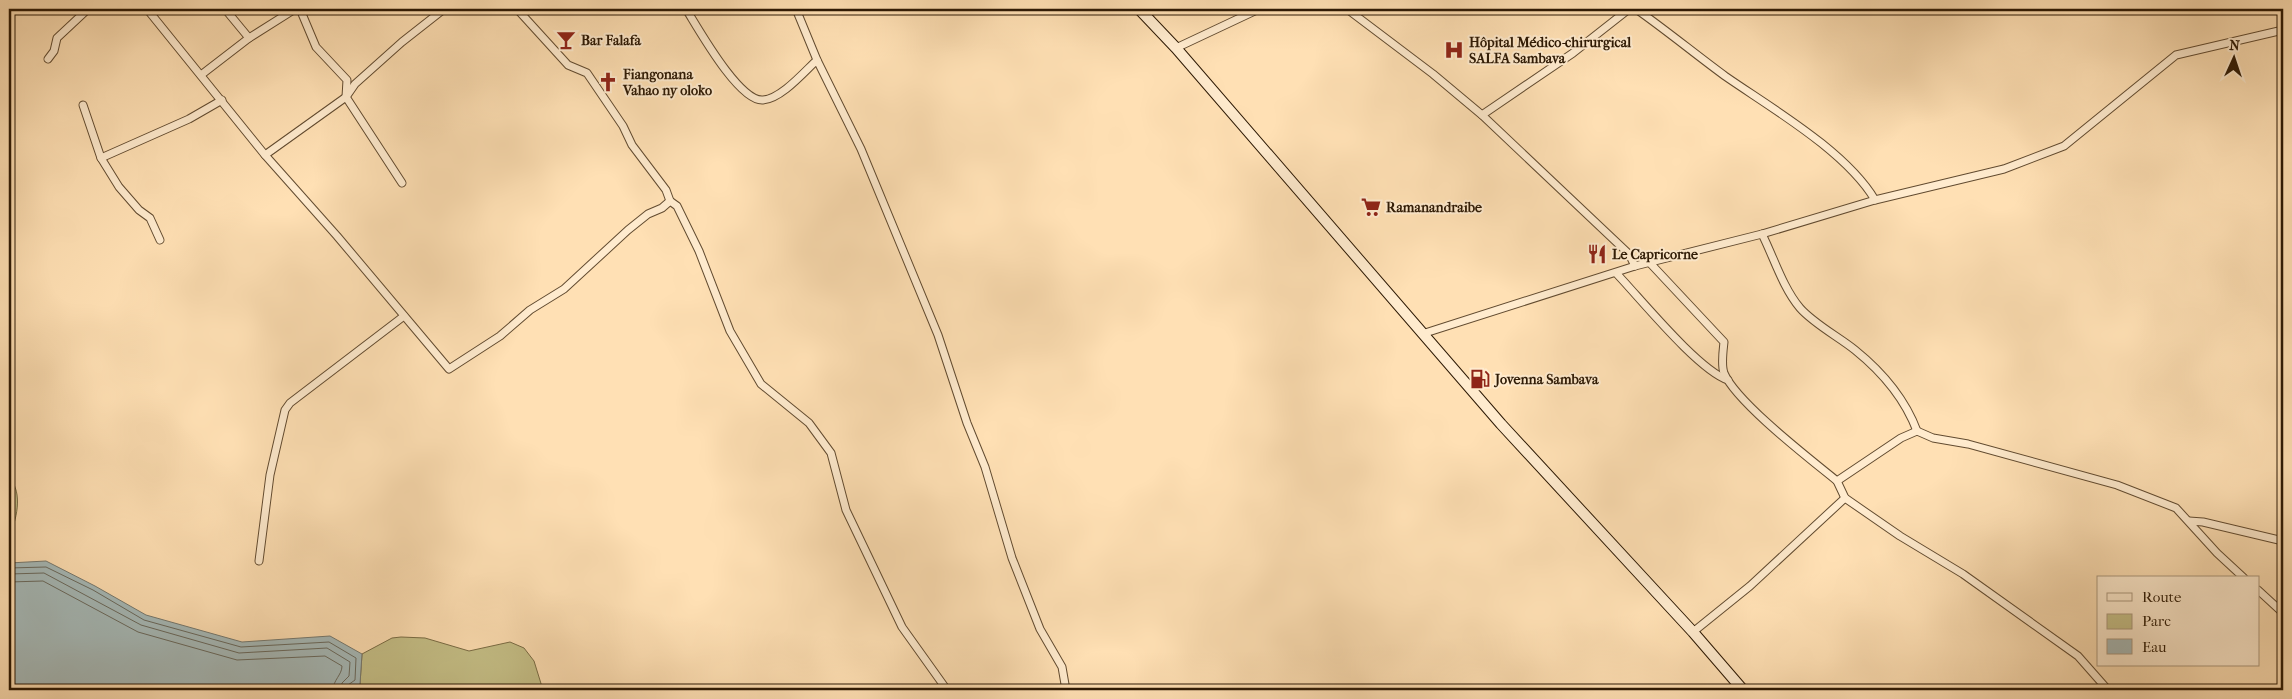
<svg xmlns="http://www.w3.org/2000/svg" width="2292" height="699" font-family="'IM FELL French Canon',serif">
<rect width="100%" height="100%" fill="#ffe0b4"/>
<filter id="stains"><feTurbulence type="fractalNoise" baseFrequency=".004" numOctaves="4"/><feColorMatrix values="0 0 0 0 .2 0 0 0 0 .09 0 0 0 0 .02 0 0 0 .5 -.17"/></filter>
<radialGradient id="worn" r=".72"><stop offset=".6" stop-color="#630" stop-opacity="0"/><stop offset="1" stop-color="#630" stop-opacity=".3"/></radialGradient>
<!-- green -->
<g fill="#c6c189" stroke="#7a6d46">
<path d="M 9,477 C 24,494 16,520 9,538 Z"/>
<path d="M 401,637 L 425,638 L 469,651 L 510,642 L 524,648 L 534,661 L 543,690 L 348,690 L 360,684 L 362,654 L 392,638 Z"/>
</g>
<!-- water -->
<path fill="#a6bab9" stroke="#767a71" d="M 46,561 L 95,586 L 146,615 L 242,642 L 330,636 L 362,654 L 360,684 L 348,690 L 9,690 L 9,563 Z"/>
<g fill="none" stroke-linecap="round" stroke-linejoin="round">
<!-- shore -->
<g stroke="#6a6a5e" stroke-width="1">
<path d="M 9,568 L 46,567 L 93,590 L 144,620 L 241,647 L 329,642 L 356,658 L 355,680 L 348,685 L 347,690"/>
<path d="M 9,574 L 44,573 L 141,625 L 239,653 L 327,648 L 350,662 L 349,676 L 342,683 L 341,690"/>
<path d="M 9,582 L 43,581 L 138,632 L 237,660 L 325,656 L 342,666 C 342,675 333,680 333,690"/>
</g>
<defs>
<g id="street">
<path d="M 147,9 L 265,155 L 337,236 L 449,369 L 500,336 L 530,310 L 564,289 L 628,230 L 648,214 L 662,208 L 670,201"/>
<path d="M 225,9 L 249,38"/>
<path d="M 300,9 L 316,47 L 347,80 L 346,97 L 402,183"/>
<path d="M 517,9 L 568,65 L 587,73 L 623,126 L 632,145 L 666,190 L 670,201 L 677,206 L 699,251 L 730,331 L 761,384 L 809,423 L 831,453 L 846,510 L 902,627 L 947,690"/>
<path d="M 686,9 C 698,28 739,102 763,100 C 781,99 804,72 817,60"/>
<path d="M 796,9 L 817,60 L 861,149 L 938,335 L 967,423 L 985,467 L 1012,558 L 1040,629 L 1062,667 L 1066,690"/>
<path d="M 1347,9 L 1433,74 L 1482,115 L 1629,254 L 1635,266"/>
<path d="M 1636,9 C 1666,30 1695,54 1725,76 C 1771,108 1846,151 1875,200"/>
<path d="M 1176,48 L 1259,9"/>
<path d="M 48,59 L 54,51 L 57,38 L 88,9"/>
<path d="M 201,75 L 249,38 L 295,9"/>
<path d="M 83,105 L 101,158 L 119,187 L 139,210 L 150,218 L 160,240"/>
<path d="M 1482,115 L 1573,53 L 1629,9"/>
<path d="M 265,155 L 346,97 L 355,84 L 402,42 L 444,9"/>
<path d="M 101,158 L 189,119 L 222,100"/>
<path d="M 1762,234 C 1774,258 1783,288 1800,308 C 1814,324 1839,337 1855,350 C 1881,371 1905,399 1917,431"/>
<path d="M 1650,263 L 1724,342 C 1723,351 1721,365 1724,373 C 1736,402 1810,459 1837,481 L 1845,498 L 1900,536 L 1963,574 L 2078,656 L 2108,690"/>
<path d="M 1616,273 C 1640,298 1698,370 1728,380"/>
<path d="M 1422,334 L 1635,266 L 1762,234 L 1875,200 L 2004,169 L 2064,146 L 2176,55 L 2283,30"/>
<path d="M 1837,481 L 1901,438 L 1917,431 L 1933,438 L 1968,444 L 2117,485 L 2176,508 L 2217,553 L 2244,578"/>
<path d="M 2189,521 L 2203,522 L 2283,541"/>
<path d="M 259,561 L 270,475 L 285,410 L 290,403 L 404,316"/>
<path d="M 2258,590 L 2283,613"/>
<path d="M 1693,632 L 1750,586 L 1845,498"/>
</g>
<path id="secondary" d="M 1139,9 L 1176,48 L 1501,424 L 1693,632 L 1743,690"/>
</defs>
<!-- street casing -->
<use href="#street" stroke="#624b30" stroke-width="9"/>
<!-- secondary casing -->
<use href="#secondary" stroke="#2d1904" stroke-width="12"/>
<!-- street -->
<use href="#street" stroke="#ffebce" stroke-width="7"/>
<!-- secondary -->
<use href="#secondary" stroke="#ffebce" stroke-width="10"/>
</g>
<!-- icons -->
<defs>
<symbol id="bar-bare" viewBox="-9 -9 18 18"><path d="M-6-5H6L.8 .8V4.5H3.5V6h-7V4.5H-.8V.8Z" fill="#8f2418" stroke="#ffebce" stroke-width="2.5" paint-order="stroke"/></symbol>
<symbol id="hospital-bare" viewBox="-9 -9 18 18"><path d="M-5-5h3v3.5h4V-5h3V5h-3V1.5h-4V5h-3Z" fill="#8f2418" stroke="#ffebce" stroke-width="2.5" paint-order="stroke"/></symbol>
<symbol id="church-bare" viewBox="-9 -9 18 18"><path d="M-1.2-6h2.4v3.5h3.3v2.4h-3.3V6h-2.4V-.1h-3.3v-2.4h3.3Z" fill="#8f2418" stroke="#ffebce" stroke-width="2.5" paint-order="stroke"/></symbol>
<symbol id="supermarket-bare" viewBox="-9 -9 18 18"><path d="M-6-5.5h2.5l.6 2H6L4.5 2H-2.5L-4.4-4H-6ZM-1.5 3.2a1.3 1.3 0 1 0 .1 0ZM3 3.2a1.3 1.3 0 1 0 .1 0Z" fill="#8f2418" stroke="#ffebce" stroke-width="2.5" paint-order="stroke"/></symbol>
<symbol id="restaurant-bare" viewBox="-9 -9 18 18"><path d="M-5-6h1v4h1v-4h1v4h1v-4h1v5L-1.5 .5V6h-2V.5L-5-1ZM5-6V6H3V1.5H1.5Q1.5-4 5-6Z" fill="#8f2418" stroke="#ffebce" stroke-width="2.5" paint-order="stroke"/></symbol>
<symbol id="fuel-bare" viewBox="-9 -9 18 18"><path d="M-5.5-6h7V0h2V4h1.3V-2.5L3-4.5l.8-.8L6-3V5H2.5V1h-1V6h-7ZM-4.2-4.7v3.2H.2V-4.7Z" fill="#8f2418" stroke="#ffebce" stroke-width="2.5" paint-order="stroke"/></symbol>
</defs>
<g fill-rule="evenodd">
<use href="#bar-bare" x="552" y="26" width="28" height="28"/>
<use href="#hospital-bare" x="1440" y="36" width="28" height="28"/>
<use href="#church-bare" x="594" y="68" width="28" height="28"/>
<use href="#supermarket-bare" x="1357" y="193" width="28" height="28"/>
<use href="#restaurant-bare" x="1583" y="240" width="28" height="28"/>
<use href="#fuel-bare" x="1466" y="365" width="28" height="28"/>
</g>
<g text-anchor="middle" stroke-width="4" stroke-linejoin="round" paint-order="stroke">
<!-- poi labels -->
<g font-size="14" font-weight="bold" fill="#2d1904" stroke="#ffebce" text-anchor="start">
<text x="581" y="45">Bar Falafa</text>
<text x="1469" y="47">Hôpital Médico-chirurgical<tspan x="1469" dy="16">SALFA Sambava</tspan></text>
<text x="623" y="79">Fiangonana<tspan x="623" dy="16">Vahao ny oloko</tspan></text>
<text x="1386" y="212">Ramanandraibe</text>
<text x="1612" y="259">Le Capricorne</text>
<text x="1495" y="384">Jovenna Sambava</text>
</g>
</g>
<!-- margin -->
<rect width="2292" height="699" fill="none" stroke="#ffe0b4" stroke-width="30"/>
<rect x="10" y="10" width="2272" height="679" fill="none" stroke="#2d1904" stroke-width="2.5"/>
<rect x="15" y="15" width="2262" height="669" fill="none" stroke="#2d1904"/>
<!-- legend -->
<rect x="2097" y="576" width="162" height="90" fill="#ffebce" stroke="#ab977d"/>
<rect x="2107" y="593" width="25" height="8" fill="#ffebce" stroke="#ab977d"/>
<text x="2142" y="602" font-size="15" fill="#2d1904">Route</text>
<rect x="2107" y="614" width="25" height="15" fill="#c6c189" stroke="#ab977d"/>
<text x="2142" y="626" font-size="15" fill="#2d1904">Parc</text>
<rect x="2107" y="639" width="25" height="15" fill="#a6bab9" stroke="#ab977d"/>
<text x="2142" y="652" font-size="15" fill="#2d1904">Eau</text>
<!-- north arrow -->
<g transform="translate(2234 58) rotate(3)" stroke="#ffebce" stroke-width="4" paint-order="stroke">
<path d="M0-4L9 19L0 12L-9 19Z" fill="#2d1904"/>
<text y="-8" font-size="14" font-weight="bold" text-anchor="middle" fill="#2d1904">N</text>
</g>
<rect width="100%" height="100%" filter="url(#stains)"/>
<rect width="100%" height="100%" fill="url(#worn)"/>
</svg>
